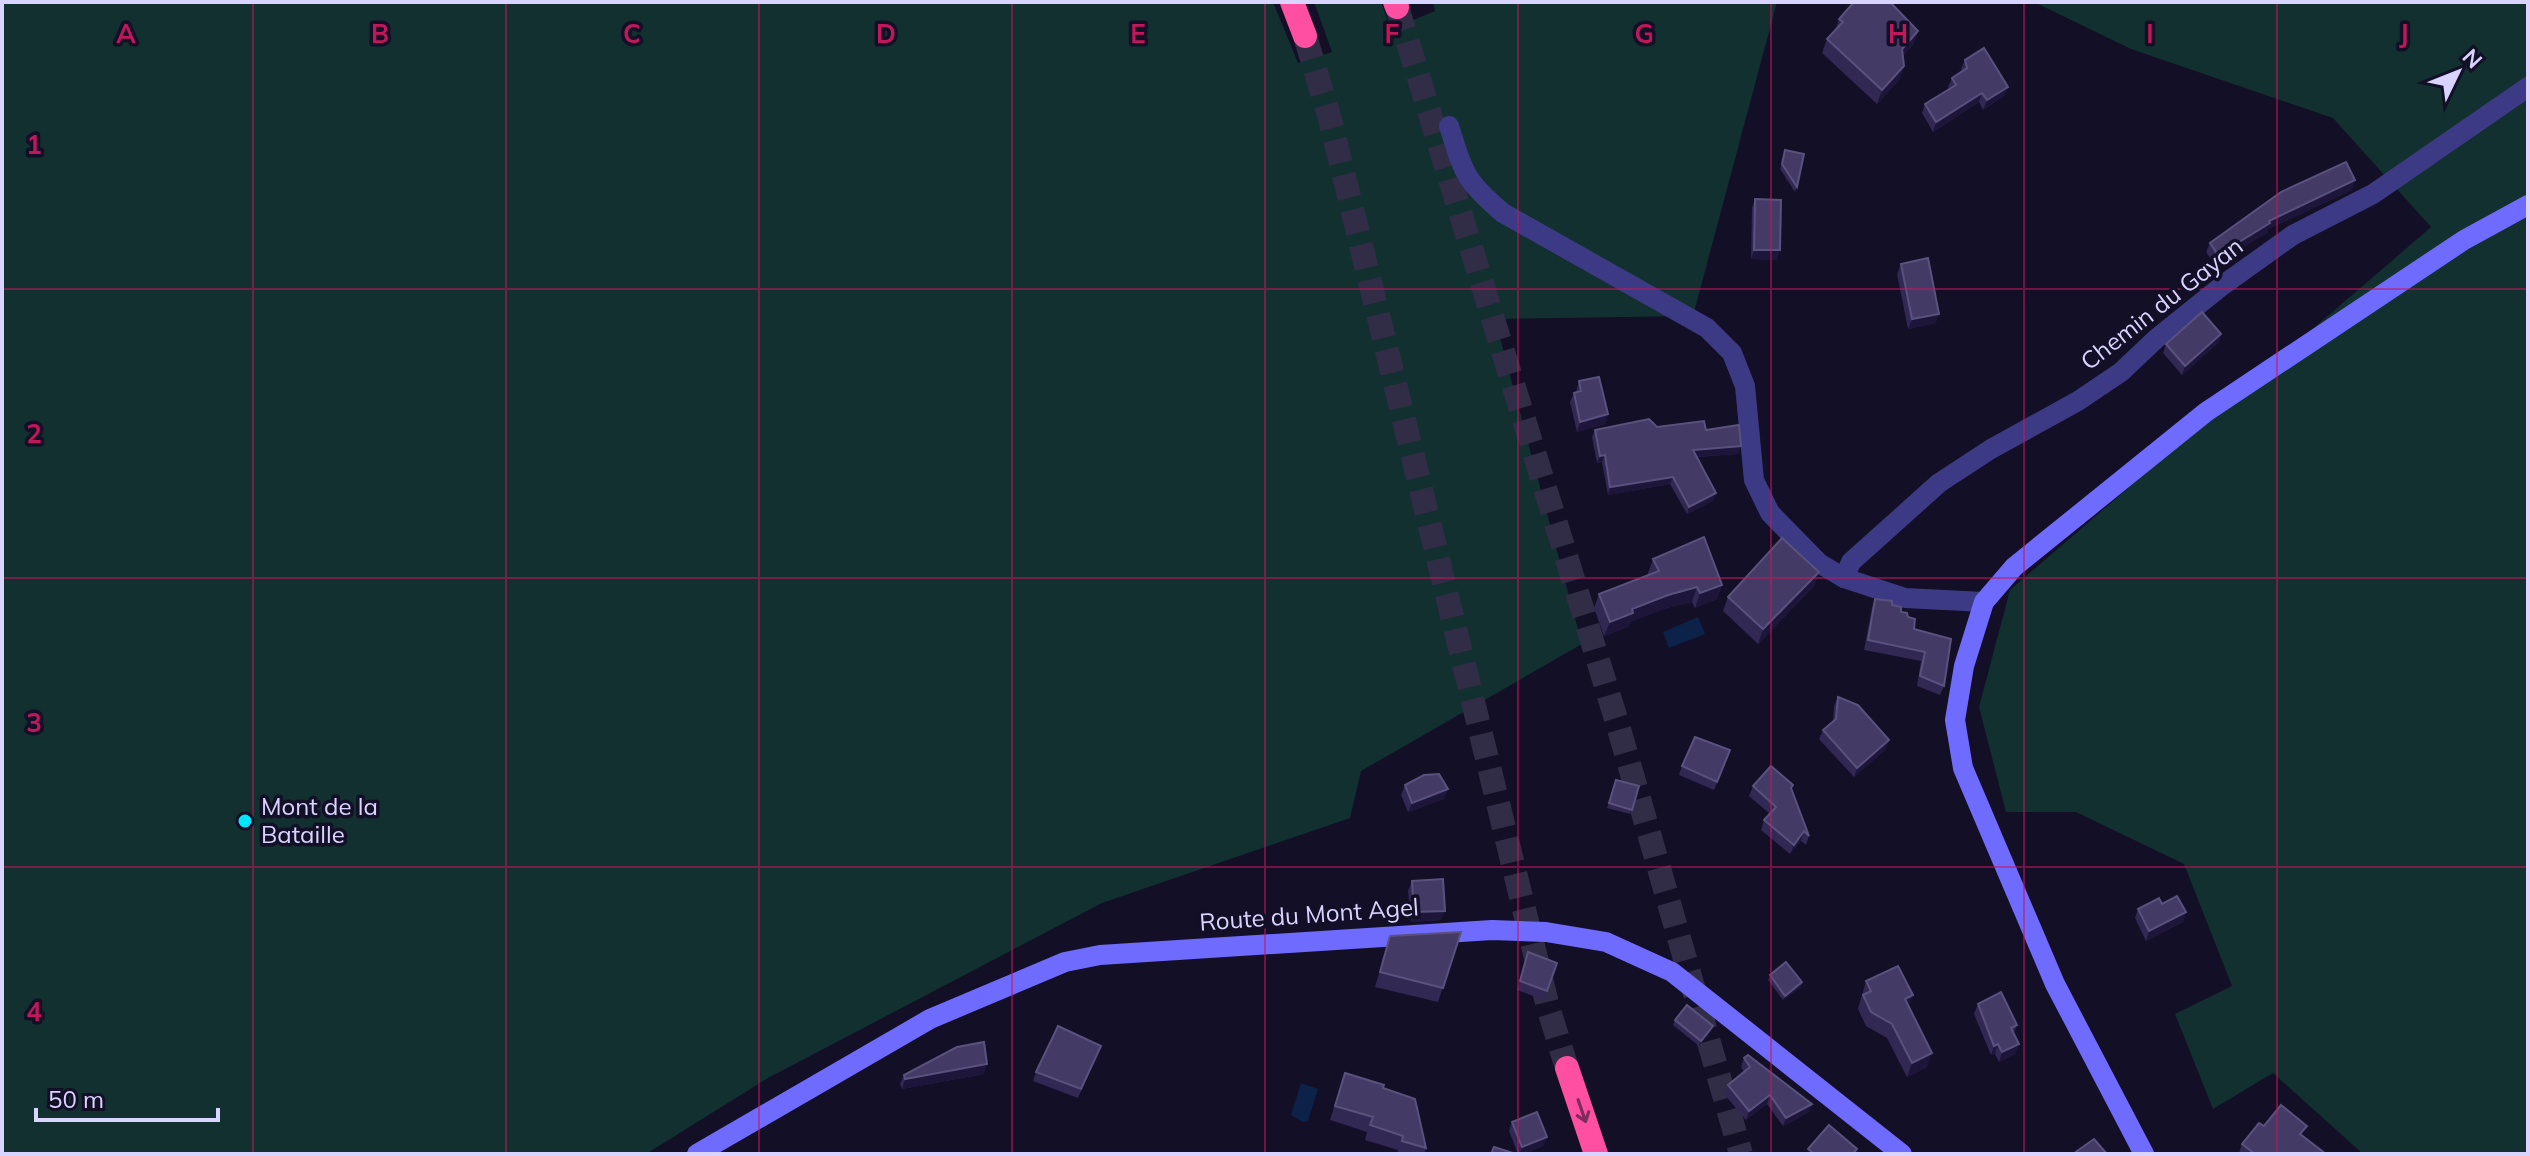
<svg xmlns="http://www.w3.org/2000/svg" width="2530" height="1156" font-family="Mulish,sans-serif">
<rect width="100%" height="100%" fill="#130f26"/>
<!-- green -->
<g fill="#12302f">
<path d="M 2,2 L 1273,2 L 1298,63 L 1332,52 L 1314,2 L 1381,2 L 1391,29 L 1435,11 L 1433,2 L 1777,2 L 1693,316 L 1495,319 L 1582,644 L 1361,771 L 1350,818 L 1102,903 L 768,1078 L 646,1154 L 2,1154 Z"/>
<path d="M 2034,2 L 2528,2 L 2528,1154 L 2363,1154 L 2273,1073 L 2213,1109 L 2175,1014 L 2232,986 L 2184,864 L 2076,812 L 2006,812 L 1979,707 L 2010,590 L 2431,227 L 2333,118 L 2131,49 Z"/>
</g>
<!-- water -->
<g fill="#0c2248">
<path d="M 1698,617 L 1705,634 L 1669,648 L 1663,632 Z"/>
<path d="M 1301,1083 L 1318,1089 L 1308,1121 L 1303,1122 L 1291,1115 Z"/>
</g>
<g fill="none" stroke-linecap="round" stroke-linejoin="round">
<!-- highway-tunnel -->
<g stroke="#312d47" stroke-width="24" stroke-dasharray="24 12" stroke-linecap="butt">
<path d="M 1397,7 L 1617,722 L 1741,1154"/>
<path d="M 1305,36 L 1330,119 L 1548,1007 L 1567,1068"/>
</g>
<!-- street -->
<g stroke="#3d3a85" stroke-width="20">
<path d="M 1449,126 C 1464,173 1464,180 1503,213 L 1707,328 L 1732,353 L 1745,386 L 1754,480 L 1770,513 L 1819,563 L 1844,578 L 1905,598 L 1984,602"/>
<path d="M 1844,578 L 1851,562 L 1939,483 L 1991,449 L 2078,401 L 2121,372 L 2157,338 L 2223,285 L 2293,235 L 2373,194 L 2528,87"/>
</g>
<!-- secondary -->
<g stroke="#6f6bff" stroke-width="20">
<path d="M 697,1154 L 930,1019 L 1065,962 L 1100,955 L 1492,930 L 1546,932 L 1606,942 L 1672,972 L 1902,1154"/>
<path d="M 2144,1154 L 2055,984 L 1963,768 L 1955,720 L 1964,666 L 1984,602 L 2014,567 L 2206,412 L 2464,240 L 2528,205"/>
</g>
<!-- highway -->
<g stroke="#ff4fa3" stroke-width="24">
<path d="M 1292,2 L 1305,36"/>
<path d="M 1395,2 L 1397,7"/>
<path d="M 1567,1068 L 1596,1154"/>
</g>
</g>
<!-- wall -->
<g fill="#312854">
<path d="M 1839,19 L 1918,31 L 1913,45 L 1903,56 L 1904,66 L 1899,80 L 1877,104 L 1822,53 L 1827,39 L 1835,31 Z"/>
<path d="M 1965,60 L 2008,87 L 2004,96 L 1983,110 L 1979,102 L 1933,132 L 1922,113 L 1925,104 L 1949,89 L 1948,87 L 1952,78 L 1962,72 L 1961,69 Z"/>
<path d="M 1784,155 L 1797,187 L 1795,192 L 1780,169 Z"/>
<path d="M 2352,190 L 2268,229 L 2267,233 L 2214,264 L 2206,252 L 2210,243 Z"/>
<path d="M 1755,199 L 1777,260 L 1751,259 L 1752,208 Z"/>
<path d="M 1901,264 L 1936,323 L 1908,329 L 1897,274 Z"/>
<path d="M 2221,334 L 2218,343 L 2182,375 L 2163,353 L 2166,344 Z"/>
<path d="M 1579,381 L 1608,414 L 1605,424 L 1577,432 L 1570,402 L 1574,393 L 1576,392 Z"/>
<path d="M 1657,427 L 1706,430 L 1738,454 L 1696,457 L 1716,493 L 1713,501 L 1687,514 L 1670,484 L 1608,495 L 1602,462 L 1597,463 L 1592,437 L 1595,430 Z"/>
<path d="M 1653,559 L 1722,585 L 1717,599 L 1695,608 L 1692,602 L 1663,609 L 1630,622 L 1628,627 L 1604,636 L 1594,608 L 1599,594 L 1648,575 L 1648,573 Z"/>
<path d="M 1819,572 L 1814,586 L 1758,644 L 1723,611 L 1728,597 Z"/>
<path d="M 1875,599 L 1892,605 L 1901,612 L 1914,629 L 1944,686 L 1940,695 L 1917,686 L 1921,661 L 1864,650 L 1872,608 Z"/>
<path d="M 1838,697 L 1889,740 L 1885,750 L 1854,777 L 1819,739 L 1823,730 L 1833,721 L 1834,706 Z"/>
<path d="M 1727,759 L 1714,790 L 1679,775 L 1682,766 Z"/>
<path d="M 1616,780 L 1639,786 L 1630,814 L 1607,808 Z"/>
<path d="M 1405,785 L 1444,799 L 1408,812 L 1401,795 Z"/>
<path d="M 1753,786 L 1792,790 L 1809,836 L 1806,845 L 1801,841 L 1790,854 L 1761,830 L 1764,820 L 1770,814 L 1749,796 Z"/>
<path d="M 1412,881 L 1441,920 L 1411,922 L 1408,891 Z"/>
<path d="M 2138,909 L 2186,912 L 2183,922 L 2146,941 L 2135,918 Z"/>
<path d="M 1461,932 L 1438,1002 L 1375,987 L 1390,936 Z"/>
<path d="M 1528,952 L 1557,963 L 1544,1000 L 1517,990 Z"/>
<path d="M 1770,975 L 1802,982 L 1801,987 L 1783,1000 L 1768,980 Z"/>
<path d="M 1866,981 L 1908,1007 L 1927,1067 L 1907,1077 L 1887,1038 L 1866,1026 L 1858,1009 Z"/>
<path d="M 1978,1004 L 2017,1025 L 2014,1033 L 2019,1044 L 2015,1054 L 1999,1062 L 1995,1054 L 1991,1055 L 1974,1014 Z"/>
<path d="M 1675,1020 L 1713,1026 L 1711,1031 L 1699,1046 L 1673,1025 Z"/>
<path d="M 1101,1046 L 1078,1098 L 1033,1081 L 1036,1072 Z"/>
<path d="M 1744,1058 L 1812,1104 L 1809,1112 L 1783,1126 L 1767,1104 L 1746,1120 L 1724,1094 L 1728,1085 L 1744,1072 L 1741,1067 Z"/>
<path d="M 1345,1073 L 1383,1088 L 1426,1148 L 1424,1154 L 1397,1154 L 1398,1150 L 1365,1140 L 1367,1132 L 1330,1120 Z"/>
<path d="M 984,1074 L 902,1089 L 900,1084 L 904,1075 Z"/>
<path d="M 1512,1122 L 1547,1137 L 1543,1146 L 1524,1154 L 1518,1154 L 1509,1131 Z"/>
<path d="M 2264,1126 L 2303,1136 L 2326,1154 L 2239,1153 L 2242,1144 Z"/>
</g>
<!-- shaded-wall -->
<g fill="#1d163a">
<path d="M 1918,31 L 1913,45 L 1897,63 L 1902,49 Z"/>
<path d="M 1904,66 L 1899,80 L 1877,104 L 1882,90 Z"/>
<path d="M 2008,87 L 2004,96 L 1983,110 L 1987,100 Z"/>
<path d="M 1982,93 L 1979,102 L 1933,132 L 1936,122 Z"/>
<path d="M 2355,180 L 2352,190 L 2268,229 L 2267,233 L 2214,264 L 2218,255 L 2269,221 Z"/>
<path d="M 1754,250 L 1780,250 L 1777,260 L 1751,259 Z"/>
<path d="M 1939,314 L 1936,323 L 1908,329 L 1912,319 Z"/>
<path d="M 2221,334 L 2218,343 L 2182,375 L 2185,366 Z"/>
<path d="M 1608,414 L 1605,424 L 1577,432 L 1580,422 Z"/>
<path d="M 1741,446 L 1738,454 L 1690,457 L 1693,450 Z"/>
<path d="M 1605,455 L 1602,462 L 1597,463 L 1600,456 Z"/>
<path d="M 1673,477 L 1670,484 L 1608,495 L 1610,487 Z"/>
<path d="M 1716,493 L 1713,501 L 1687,514 L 1689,507 Z"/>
<path d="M 1819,572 L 1814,586 L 1758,644 L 1763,629 Z"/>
<path d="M 1722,585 L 1717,599 L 1695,608 L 1700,593 Z"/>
<path d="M 1697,587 L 1692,602 L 1663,609 L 1630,622 L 1628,627 L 1604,636 L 1610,622 L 1632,609 L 1668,595 Z"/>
<path d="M 1889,740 L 1885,750 L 1854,777 L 1857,768 Z"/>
<path d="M 1448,789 L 1444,799 L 1408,812 L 1412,803 Z"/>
<path d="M 1804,831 L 1801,841 L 1790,854 L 1794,845 Z"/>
<path d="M 1445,911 L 1441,920 L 1411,922 L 1414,912 Z"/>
<path d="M 2186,912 L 2183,922 L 2146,941 L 2149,931 Z"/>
<path d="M 1802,982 L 1801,987 L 1783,1000 L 1785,996 Z"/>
<path d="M 1913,995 L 1908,1009 L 1905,999 Z"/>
<path d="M 1713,1026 L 1711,1031 L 1699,1046 L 1701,1041 Z"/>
<path d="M 1998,1044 L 1995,1054 L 1991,1055 L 1994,1046 Z"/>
<path d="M 2019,1044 L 2015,1054 L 1999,1062 L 2002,1052 Z"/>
<path d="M 1932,1053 L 1927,1067 L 1907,1077 L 1912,1063 Z"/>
<path d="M 987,1064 L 984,1074 L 902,1089 L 905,1079 Z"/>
<path d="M 1770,1095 L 1767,1104 L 1746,1120 L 1749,1111 Z"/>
<path d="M 1812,1104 L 1809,1112 L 1783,1126 L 1786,1118 Z"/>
<path d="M 1547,1137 L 1543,1146 L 1524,1154 L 1519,1154 L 1522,1147 Z"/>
</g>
<!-- building -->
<g fill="#433a66" stroke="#5a527e" stroke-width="2">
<path d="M 1854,2 L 1890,2 L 1918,31 L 1902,49 L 1904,66 L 1882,90 L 1827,39 L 1843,22 L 1839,19 Z"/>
<path d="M 1984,48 L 2008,87 L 1987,100 L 1982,93 L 1936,122 L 1925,104 L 1956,85 L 1952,78 L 1967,68 L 1965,60 Z"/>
<path d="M 1785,150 L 1804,154 L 1797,187 L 1782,164 Z"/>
<path d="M 2346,162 L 2355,180 L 2269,221 L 2270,223 L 2218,255 L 2210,243 L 2281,192 Z"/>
<path d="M 1755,199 L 1781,200 L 1780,250 L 1754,250 Z"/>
<path d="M 1928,258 L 1939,314 L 1912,319 L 1901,264 Z"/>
<path d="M 2202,312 L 2221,334 L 2185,366 L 2166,344 Z"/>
<path d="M 1599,377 L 1608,414 L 1580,422 L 1574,393 L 1581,391 L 1579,381 Z"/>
<path d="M 1649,419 L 1657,427 L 1704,421 L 1706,430 L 1739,425 L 1741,446 L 1693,450 L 1716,493 L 1689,507 L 1673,477 L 1610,487 L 1605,455 L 1600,456 L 1595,430 Z"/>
<path d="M 1704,537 L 1722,585 L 1700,593 L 1697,587 L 1668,595 L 1632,609 L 1633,613 L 1610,622 L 1599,594 L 1659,571 L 1653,559 Z"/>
<path d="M 1782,538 L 1819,572 L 1763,629 L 1728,597 Z"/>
<path d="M 1875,599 L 1892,601 L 1892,605 L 1901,607 L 1901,612 L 1907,613 L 1908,617 L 1915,619 L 1914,629 L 1951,639 L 1944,686 L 1920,676 L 1925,652 L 1868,640 Z"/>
<path d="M 1838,697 L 1858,705 L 1889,740 L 1857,768 L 1823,730 L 1836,719 Z"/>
<path d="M 1695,737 L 1730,750 L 1717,782 L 1682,766 Z"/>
<path d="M 1771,766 L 1793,785 L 1791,788 L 1809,836 L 1804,831 L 1794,845 L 1764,820 L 1776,807 L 1753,786 Z"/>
<path d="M 1439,774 L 1448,789 L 1412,803 L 1405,785 L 1424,775 Z"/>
<path d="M 1616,780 L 1639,786 L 1632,810 L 1609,803 Z"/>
<path d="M 1443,879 L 1445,911 L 1414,912 L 1412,881 Z"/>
<path d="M 2177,896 L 2186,912 L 2149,931 L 2138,909 L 2159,898 L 2162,904 Z"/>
<path d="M 1461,932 L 1443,988 L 1380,972 L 1390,936 Z"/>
<path d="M 1528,952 L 1557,963 L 1547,991 L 1520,981 Z"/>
<path d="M 1786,962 L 1802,982 L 1785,996 L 1770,975 Z"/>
<path d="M 1898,966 L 1913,995 L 1905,999 L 1932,1053 L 1912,1063 L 1892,1024 L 1871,1012 L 1863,995 L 1871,991 L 1866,981 Z"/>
<path d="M 2001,992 L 2017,1025 L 2011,1028 L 2019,1044 L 2002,1052 L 1998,1044 L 1994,1046 L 1978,1004 Z"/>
<path d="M 1687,1005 L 1713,1026 L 1701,1041 L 1675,1020 Z"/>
<path d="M 1058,1026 L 1101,1046 L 1081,1089 L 1036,1072 Z"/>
<path d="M 984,1042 L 987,1064 L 905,1079 L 904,1075 L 957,1047 Z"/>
<path d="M 1748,1055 L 1812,1104 L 1786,1118 L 1770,1095 L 1749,1111 L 1728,1085 L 1750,1067 L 1744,1058 Z"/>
<path d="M 1345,1073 L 1384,1085 L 1383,1088 L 1415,1099 L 1426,1148 L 1402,1141 L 1403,1136 L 1370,1125 L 1373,1117 L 1335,1106 Z"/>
<path d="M 2281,1105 L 2307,1126 L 2300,1134 L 2326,1154 L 2255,1154 L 2242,1144 L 2259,1123 L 2264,1126 Z"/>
<path d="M 1537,1112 L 1547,1137 L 1522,1147 L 1512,1122 Z"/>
<path d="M 1829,1125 L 1857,1149 L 1853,1154 L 1814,1154 L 1808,1149 Z"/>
<path d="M 2094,1139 L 2107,1154 L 2073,1154 Z"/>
<path d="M 1494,1147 L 1516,1154 L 1491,1154 Z"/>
</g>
<!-- one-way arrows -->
<defs><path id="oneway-shaft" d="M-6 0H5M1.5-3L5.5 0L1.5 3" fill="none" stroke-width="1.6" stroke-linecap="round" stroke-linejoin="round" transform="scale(2)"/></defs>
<use stroke="#7d2c5e" href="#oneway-shaft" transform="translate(1582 1111) rotate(71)"/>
<!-- grid -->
<path fill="none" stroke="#c2185b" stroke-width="2" stroke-opacity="0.55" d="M 253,2 L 253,1154M 506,2 L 506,1154M 759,2 L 759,1154M 1012,2 L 1012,1154M 1265,2 L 1265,1154M 1518,2 L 1518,1154M 1771,2 L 1771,1154M 2024,2 L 2024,1154M 2277,2 L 2277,1154M 2,289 L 2528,289M 2,578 L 2528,578M 2,867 L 2528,867"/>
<!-- markers -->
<circle fill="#00e5ff" stroke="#130f26" stroke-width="3" cx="245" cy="821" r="8"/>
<g text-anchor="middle" stroke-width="7" stroke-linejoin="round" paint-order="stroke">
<!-- street labels -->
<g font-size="24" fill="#d9d4ff" stroke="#130f26">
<text transform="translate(2162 304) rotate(-38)" y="8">Chemin du Gayan</text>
<text transform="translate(1309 915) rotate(-4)" y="8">Route du Mont Agel</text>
</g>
<!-- poi labels -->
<g font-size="24" fill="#d9d4ff" stroke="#130f26" text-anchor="start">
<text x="261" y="815">Mont de la<tspan x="261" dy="28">Bataille</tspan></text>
</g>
</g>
<g font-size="26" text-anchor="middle" font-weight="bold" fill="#c2185b" stroke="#130f26" stroke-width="7" stroke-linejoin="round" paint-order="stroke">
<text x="126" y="43">A</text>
<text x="380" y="43">B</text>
<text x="632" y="43">C</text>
<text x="886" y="43">D</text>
<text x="1138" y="43">E</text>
<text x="1392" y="43">F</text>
<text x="1644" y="43">G</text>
<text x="1898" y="43">H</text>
<text x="2150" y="43">I</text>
<text x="2404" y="43">J</text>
<text x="34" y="154">1</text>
<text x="34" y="443">2</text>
<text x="34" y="732">3</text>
<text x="34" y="1021">4</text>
</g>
<!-- border -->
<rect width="2530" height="1156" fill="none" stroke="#d9d4ff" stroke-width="8"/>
<!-- north arrow -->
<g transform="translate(2458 72) rotate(47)" stroke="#130f26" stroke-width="6" paint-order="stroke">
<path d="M0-6L14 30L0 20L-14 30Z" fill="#d9d4ff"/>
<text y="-12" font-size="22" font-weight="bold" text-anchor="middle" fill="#d9d4ff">N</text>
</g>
<!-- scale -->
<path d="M36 1108v12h182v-12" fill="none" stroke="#d9d4ff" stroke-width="4"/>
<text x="48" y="1108" font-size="24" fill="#d9d4ff" stroke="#130f26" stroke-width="6" paint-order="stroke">50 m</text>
</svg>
